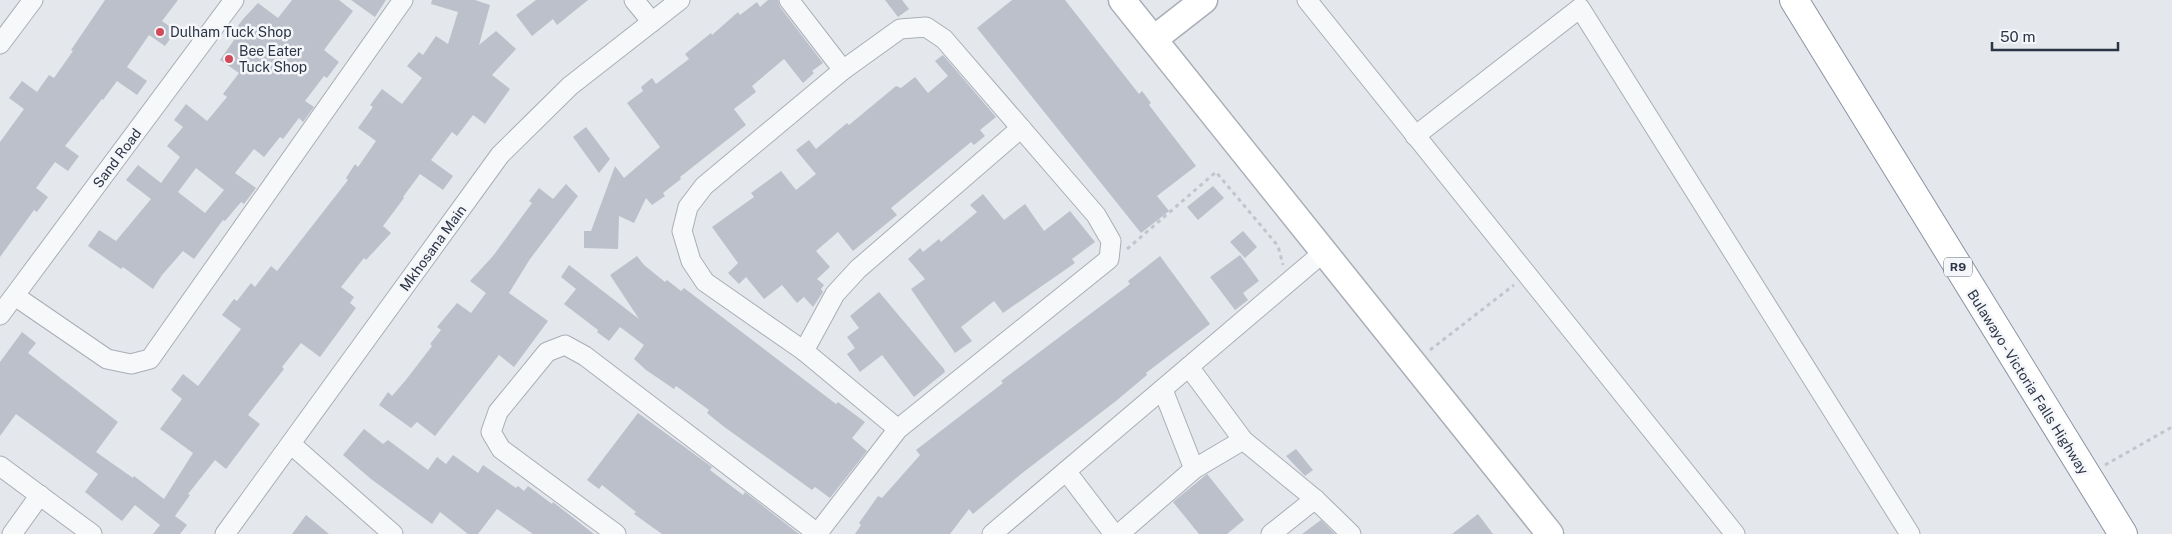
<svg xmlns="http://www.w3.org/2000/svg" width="2172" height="534" font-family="'Public Sans',sans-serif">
<rect width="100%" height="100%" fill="#e4e7ec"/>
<!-- building -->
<g fill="#bbc0ca" fill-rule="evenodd">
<path d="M 105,0 L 178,0 L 162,21 L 176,31 L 165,46 L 149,35 L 127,67 L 147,81 L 137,95 L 117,81 L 103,100 L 102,99 L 65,146 L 79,156 L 68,171 L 55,162 L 36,188 L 48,197 L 37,212 L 34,210 L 0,257 L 0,142 L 24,109 L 9,98 L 22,81 L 37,92 L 49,75 L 54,78 L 73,51 L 71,50 Z"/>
<path d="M 292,0 L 339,0 L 353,11 L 324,50 L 339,62 L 327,78 L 324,76 L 305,101 L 314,107 L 303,122 L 299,118 L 283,139 L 280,137 L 264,157 L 254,149 L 235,173 L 256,188 L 244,204 L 241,202 L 225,221 L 223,220 L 194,259 L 183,251 L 162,275 L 153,289 L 123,267 L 121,269 L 88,246 L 99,230 L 116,241 L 151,199 L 126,180 L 138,165 L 161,183 L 180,157 L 167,146 L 183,127 L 174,120 L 186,104 L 207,121 L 227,97 L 223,94 L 239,73 L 220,60 L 234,40 L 230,37 L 243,19 L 258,3 L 278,18 ZM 196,168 L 224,190 L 205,213 L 178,192 Z"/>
<path d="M 351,0 L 386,0 L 375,17 Z"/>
<path d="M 432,0 L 475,0 L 490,5 L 479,45 L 496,31 L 516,49 L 492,75 L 510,89 L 485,124 L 473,115 L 457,136 L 452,132 L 431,160 L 453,176 L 443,190 L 420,174 L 403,197 L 404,198 L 383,226 L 391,233 L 366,260 L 364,258 L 341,287 L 354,297 L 350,303 L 356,308 L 320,357 L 301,343 L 282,367 L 284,369 L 248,415 L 260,424 L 226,469 L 215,460 L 188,494 L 190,495 L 175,516 L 187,525 L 180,534 L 153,534 L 160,525 L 135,505 L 122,521 L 85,492 L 98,474 L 16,414 L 0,436 L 0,362 L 22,332 L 36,343 L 28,353 L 118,422 L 96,452 L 133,478 L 134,476 L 164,499 L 193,453 L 160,429 L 182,399 L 171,390 L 183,374 L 198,386 L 241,329 L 222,315 L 234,299 L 237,301 L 251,283 L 255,287 L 271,266 L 277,271 L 348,180 L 346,178 L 355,164 L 358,167 L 376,141 L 358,128 L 373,107 L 370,105 L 382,89 L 402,104 L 422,78 L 407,66 L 419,52 L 423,55 L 436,36 L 448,44 L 458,12 L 431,4 Z"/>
<path d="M 536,0 L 588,0 L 557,25 L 553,19 L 532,36 L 516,15 Z"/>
<path d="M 768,0 L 778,0 L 780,7 L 823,63 L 812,71 L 814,73 L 803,83 L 784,59 L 752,86 L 756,92 L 734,109 L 746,125 L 680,177 L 681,179 L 663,193 L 665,196 L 652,205 L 646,198 L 634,223 L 619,216 L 618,249 L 584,248 L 584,231 L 591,231 L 615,166 L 624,178 L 660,147 L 627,103 L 643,91 L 641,87 L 652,78 L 656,84 L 689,59 L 685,54 L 711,33 L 712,35 L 738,12 L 740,15 L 757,2 L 760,7 Z"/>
<path d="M 885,0 L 902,0 L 909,9 L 898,17 Z"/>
<path d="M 1012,0 L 1065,0 L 1139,94 L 1142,91 L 1151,103 L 1149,105 L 1196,166 L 1157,196 L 1169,211 L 1141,233 L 977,28 Z"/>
<path d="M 943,55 L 996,117 L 980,130 L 985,136 L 974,145 L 971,142 L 891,208 L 897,215 L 853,251 L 838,232 L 816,251 L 830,267 L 817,279 L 824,285 L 821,289 L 823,292 L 813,307 L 804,297 L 797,303 L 782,285 L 764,299 L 746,277 L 739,284 L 728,273 L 738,263 L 712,227 L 754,197 L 751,193 L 781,171 L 796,190 L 816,174 L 796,150 L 809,140 L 816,149 L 847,123 L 849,125 L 896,86 L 901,88 L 915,77 L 928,93 L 948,76 L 935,61 Z"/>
<path d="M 586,127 L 610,159 L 599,173 L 573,137 Z"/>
<path d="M 566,184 L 578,196 L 530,259 L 509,293 L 548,321 L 514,367 L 499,355 L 435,436 L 417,422 L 411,428 L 379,405 L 388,392 L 392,396 L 405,381 L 432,346 L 430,344 L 441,330 L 437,327 L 457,303 L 471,313 L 486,293 L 470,281 L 493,256 L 532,203 L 529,201 L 539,188 L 553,199 Z"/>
<path d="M 1213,186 L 1224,198 L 1198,220 L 1187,207 Z"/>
<path d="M 983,194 L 1004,220 L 1025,204 L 1044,231 L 1070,211 L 1095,242 L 1072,259 L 1075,263 L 1003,313 L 994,301 L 961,327 L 972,341 L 955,353 L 911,289 L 925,279 L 908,259 L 920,248 L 923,252 L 939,239 L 941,242 L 977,212 L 970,205 Z"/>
<path d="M 1243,231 L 1257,247 L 1245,258 L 1230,242 Z"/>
<path d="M 1240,255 L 1259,281 L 1243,293 L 1248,300 L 1235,310 L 1210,277 Z"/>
<path d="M 637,256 L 644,265 L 665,282 L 667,280 L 681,291 L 684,288 L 836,404 L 838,402 L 865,422 L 852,438 L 867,451 L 830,498 L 815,487 L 812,490 L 723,426 L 707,413 L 709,410 L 676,386 L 674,389 L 646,370 L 634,359 L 644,345 L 620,327 L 609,341 L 597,332 L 598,330 L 564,304 L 576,289 L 561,277 L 569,265 L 639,319 L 610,275 Z"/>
<path d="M 1160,256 L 1210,324 L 1146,373 L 1147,375 L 1116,401 L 1021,474 L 973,514 L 969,509 L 950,534 L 855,534 L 861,525 L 859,523 L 878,496 L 882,498 L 920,455 L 916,450 L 1003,383 L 1001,381 L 1130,284 L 1128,281 Z"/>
<path d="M 879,292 L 944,369 L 945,372 L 914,397 L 882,355 L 860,372 L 847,354 L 855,348 L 847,337 L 859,328 L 850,316 Z"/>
<path d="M 638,413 L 712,467 L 710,470 L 743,495 L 745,492 L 799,534 L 662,534 L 634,514 L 636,512 L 602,485 L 599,489 L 587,480 Z"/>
<path d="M 364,429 L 383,444 L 388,440 L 428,470 L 437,457 L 446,464 L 453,455 L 478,473 L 483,465 L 516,488 L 518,486 L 524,491 L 528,486 L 552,504 L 553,502 L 594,534 L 533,534 L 497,509 L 478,534 L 468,534 L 440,512 L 432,524 L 371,479 L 343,455 Z"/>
<path d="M 1296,449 L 1313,470 L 1305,476 L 1286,456 Z"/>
<path d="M 1207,474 L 1244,520 L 1227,534 L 1199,534 L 1173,502 Z"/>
<path d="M 1478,514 L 1493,534 L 1452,534 Z"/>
<path d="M 306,515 L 329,534 L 292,534 Z"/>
<path d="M 1321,520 L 1335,534 L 1302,534 Z"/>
</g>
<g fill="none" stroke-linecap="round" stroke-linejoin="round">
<defs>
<g id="street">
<path d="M 634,0 L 652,22"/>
<path d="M 789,0 L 843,70"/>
<path d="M 1307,0 L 1735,534"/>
<path d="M 0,44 L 33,0"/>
<path d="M 1415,136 L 1580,8 L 1910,534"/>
<path d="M 15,296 L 107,359 L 131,364 L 150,359 L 403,0"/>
<path d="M 0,315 L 234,0"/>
<path d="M 804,351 L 835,294 L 858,269 L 1021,128"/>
<path d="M 1189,367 L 1243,440 L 1315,499 L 1351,534"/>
<path d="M 1163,390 L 1194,469"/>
<path d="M 292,445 L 393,534"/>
<path d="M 0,466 L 92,534"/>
<path d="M 1066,471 L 1114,534"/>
<path d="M 12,534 L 40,495"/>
<path d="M 225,534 L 500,155 L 570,86 L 680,0"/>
<path d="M 616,534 L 501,449 L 491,432 L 498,412 L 547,352 L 565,345 L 585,356 L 817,533"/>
<path d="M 817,534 L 898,429 L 1109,259 L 1111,241 L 1096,215 L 944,39 L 926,27 L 900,29 L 843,70 L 704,186 L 688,207 L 682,231 L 691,261 L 705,282 L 804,351 L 898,429"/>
<path d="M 992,534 L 1325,251"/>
<path d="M 1119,534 L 1194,469 L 1243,440"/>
<path d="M 1271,534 L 1315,499"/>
</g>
<g id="secondary">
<path d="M 1122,0 L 1550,534"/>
<path d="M 1154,39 L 1204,0"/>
</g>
<path id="highway" d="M 1794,0 L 2123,534"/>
</defs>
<!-- street casing -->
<use href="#street" stroke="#a9aeb7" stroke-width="21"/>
<!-- secondary casing -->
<use href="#secondary" stroke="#a9aeb7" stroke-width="29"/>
<!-- highway casing -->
<use href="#highway" stroke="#8b94a3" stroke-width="30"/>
<!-- path -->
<g stroke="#c2c5cb" stroke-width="3" stroke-dasharray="4 4" stroke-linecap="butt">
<path d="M 1127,249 L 1216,172 L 1278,246 L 1283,265"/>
<path d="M 1430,350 L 1514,285"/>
<path d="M 2105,465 L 2172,427"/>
</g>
<!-- street -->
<use href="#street" stroke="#f7f8fa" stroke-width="19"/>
<!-- secondary -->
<use href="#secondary" stroke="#fff" stroke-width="26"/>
<!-- highway -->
<use href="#highway" stroke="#fff" stroke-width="28"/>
</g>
<!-- markers -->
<g fill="#d1495b" stroke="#f4f6f9" stroke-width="2">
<circle cx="160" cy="32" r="5"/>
<circle cx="229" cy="59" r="5"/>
</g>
<g text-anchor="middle" stroke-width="5" stroke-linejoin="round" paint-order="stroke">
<!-- shield labels -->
<rect fill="#f4f6f9" stroke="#676e7b" stroke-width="1" x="1944" y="257.5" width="28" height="19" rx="4"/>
<g font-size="12" font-weight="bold" fill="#2b3445">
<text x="1958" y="271">R9</text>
</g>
<!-- poi labels -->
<g font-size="14" fill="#2b3445" stroke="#f4f6f9" text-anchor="start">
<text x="170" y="37">Dulham Tuck Shop</text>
<text x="239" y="56">Bee Eater<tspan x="239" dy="16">Tuck Shop</tspan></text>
</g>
<!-- street labels -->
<g font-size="14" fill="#2b3445" stroke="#f4f6f9">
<text transform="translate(117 158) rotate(-53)" y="5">Sand Road</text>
<text transform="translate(433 248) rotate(-54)" y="5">Mkhosana Main</text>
<text transform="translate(2028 382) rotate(58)" y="5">Bulawayo - Victoria Falls Highway</text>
</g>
</g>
<!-- scale -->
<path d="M1992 42v8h126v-8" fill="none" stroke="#2b3445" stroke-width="2.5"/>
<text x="2000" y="42" font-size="15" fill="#2b3445" stroke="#f4f6f9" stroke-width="4" paint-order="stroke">50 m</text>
</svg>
